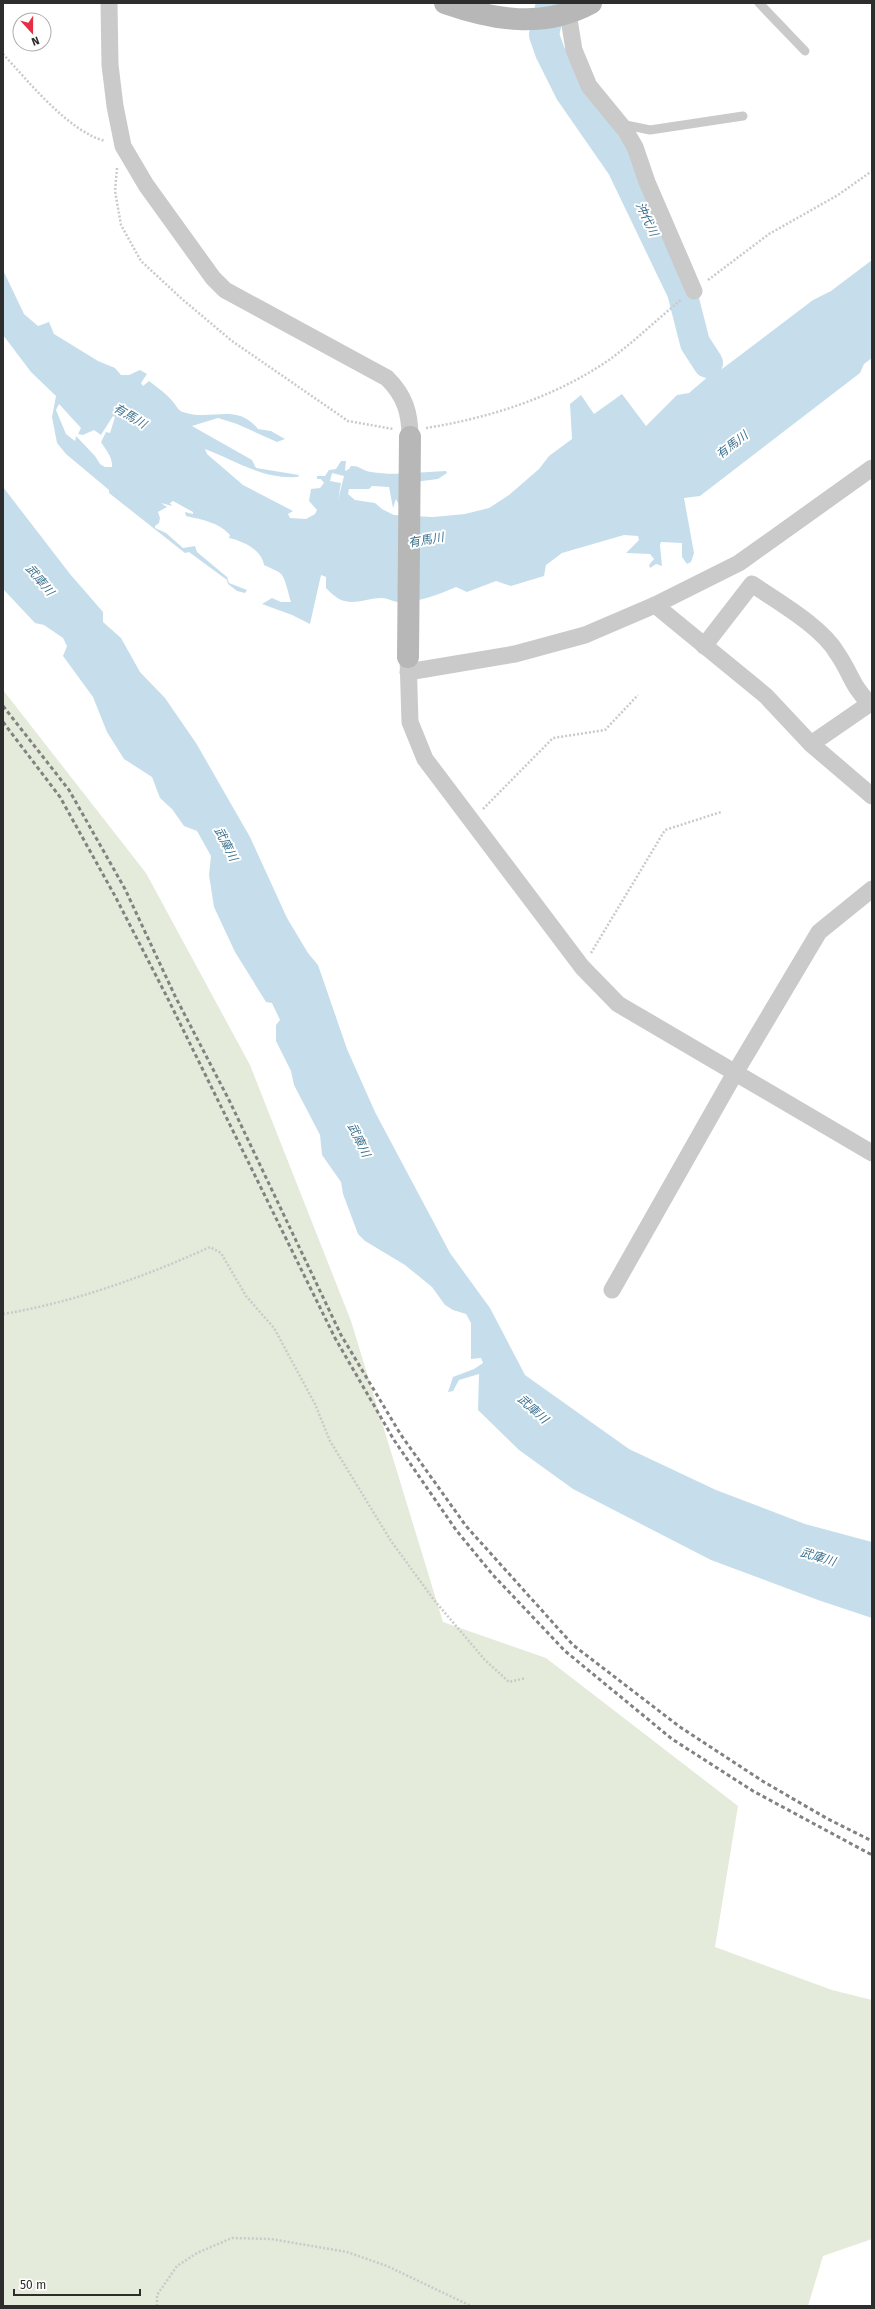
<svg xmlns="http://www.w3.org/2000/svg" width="875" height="2309" font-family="'Fira Sans','Noto Sans JP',sans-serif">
<rect width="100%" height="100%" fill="#fff"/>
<!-- green -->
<path fill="#e4ebda" d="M 3,690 L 146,873 L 250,1065 L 351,1321 L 443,1622 L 546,1658 L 738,1806 L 715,1947 L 832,1990 L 872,2000 L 872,2239 L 823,2256 L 808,2306 L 3,2306 Z"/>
<!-- water -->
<g fill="#c6deeb" fill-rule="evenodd">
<path d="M 872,260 L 872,358 L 864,364 L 860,373 L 700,496 L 684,498 L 694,553 L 691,562 L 687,564 L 682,557 L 682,543 L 661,542 L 660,545 L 662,566 L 656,564 L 650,568 L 649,565 L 654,559 L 650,554 L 626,553 L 639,540 L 638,536 L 624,535 L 562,553 L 546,565 L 544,576 L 511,586 L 496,581 L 467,592 L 456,587 C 438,595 417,603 397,602 C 392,601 387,598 382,598 C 357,599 347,611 326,588 L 326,577 L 321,575 L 310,624 L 292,615 L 262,604 L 272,598 L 281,602 L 291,602 C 289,596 285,577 281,574 C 277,570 269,568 264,565 C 262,550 243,541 229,538 L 230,535 C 218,522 203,520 186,516 L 185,512 L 193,514 L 193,512 L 173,501 L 170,503 L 172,506 L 161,503 L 167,507 L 158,512 L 160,518 L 159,523 L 155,526 L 155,528 L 166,533 L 183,548 L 195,546 L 197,552 L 227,577 L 229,583 L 247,590 L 245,593 L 237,591 L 228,584 L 227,580 L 189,552 L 185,553 L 109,493 L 109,490 L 66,454 L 57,443 L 52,417 L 56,396 L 31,372 L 3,335 L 3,270 L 24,314 L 38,326 L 49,322 L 54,334 L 98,361 L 115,368 L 121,375 L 129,375 L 140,370 L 147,374 L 141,383 L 143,386 L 149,381 C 158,388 167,394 174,403 C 177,407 179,411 183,412 C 211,422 236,402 258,429 L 271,431 L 285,439 L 277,442 L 237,424 L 218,418 L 192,426 L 252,460 L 256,468 L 299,475 L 298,477 C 261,479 237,461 205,449 L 207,454 L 243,485 L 293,511 L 288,514 L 290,518 L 306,519 L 315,514 L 317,510 L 309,501 L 311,489 L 320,488 L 324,483 L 321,479 L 317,479 L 317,476 L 325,476 L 329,470 L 336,469 L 341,461 L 346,461 L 345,471 L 349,469 L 351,466 C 359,465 363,471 371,472 C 395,476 421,472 446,471 L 447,473 L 438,479 L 406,483 L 399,505 L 396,499 L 393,508 L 389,487 L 372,486 L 369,489 L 349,489 L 348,494 L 355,500 L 375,503 L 382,509 L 394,515 L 433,517 L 465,514 L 489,508 L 509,495 L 539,469 L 549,456 L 572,439 L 570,404 L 581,395 L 594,414 L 622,394 L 646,426 L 677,395 L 689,393 L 710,375 L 704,357 L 699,355 L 698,350 L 691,344 L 689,329 L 692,327 L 695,340 L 702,347 L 714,369 L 718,372 L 813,300 L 831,291 ZM 59,404 L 81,428 L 78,434 L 83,435 L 94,430 L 101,435 L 113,416 L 115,417 L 110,433 L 106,432 L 101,442 C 105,449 113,457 112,467 L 105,467 L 100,464 L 95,456 L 76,436 L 75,441 L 66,434 L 56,410 ZM 332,473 L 344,476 L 338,500 L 341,483 L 330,481 Z"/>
<path d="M 3,487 L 70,574 L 103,612 L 103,622 L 121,638 L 140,672 L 165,698 L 196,743 L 250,837 L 287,918 L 308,953 L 318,965 L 347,1049 L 375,1112 L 450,1253 L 490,1308 L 525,1375 L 629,1449 L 716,1490 L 805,1524 L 872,1542 L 872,1618 L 818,1600 L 711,1560 L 573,1489 L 519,1450 L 478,1410 L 479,1374 L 459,1380 L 453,1391 L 448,1392 L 453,1377 L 474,1369 L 483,1363 L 481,1358 L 471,1359 L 471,1323 L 466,1314 L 453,1310 L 445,1305 L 432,1287 L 405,1265 L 365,1241 L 358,1234 L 343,1194 L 341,1182 L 322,1155 L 320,1135 L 294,1085 L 291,1071 L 276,1041 L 276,1025 L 280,1020 L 272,1003 L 266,1002 L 235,952 L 214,907 L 209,875 L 211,856 L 197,831 L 184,826 L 172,809 L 160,798 L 152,777 L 124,759 L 107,732 L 93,697 L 63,656 L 67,646 L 63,638 L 44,625 L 35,623 L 3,589 Z"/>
</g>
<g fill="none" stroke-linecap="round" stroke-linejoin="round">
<!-- river -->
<path stroke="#c6deeb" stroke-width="30" d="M 551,3 L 544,35 L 550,52 L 570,92 L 622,167 L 682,292 L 695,343 L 708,363"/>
<!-- path -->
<g stroke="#cacaca" stroke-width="2.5" stroke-dasharray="2 2" stroke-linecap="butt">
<path d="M 3,54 C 29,82 68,131 105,141"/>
<path d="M 117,168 L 115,191 L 121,225 L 141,261 L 182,299 L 232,341 L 348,421 L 393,429"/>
<path d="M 708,280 L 769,234 L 838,195 L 872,171"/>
<path d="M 426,428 C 489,418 552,398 606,362 C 632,344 656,320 681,300"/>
<path d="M 483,809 L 553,738 L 605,730 L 638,695"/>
<path d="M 591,953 L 665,830 L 721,812"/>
<path d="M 3,1314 C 75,1302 144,1277 210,1247 L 221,1253 L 246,1296 L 274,1328 L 315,1404 L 330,1441 L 391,1541 L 434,1600 L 485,1660 L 509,1682 L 526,1678"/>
<path d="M 157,2306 L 157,2295 L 177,2266 L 197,2253 L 232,2238 L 271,2239 L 347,2252 L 387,2266 L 471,2306"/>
</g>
<!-- lane -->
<g stroke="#cacaca" stroke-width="9">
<path d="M 759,3 L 805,51"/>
<path d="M 621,124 L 650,130 L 743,116"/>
</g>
<!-- street -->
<g stroke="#cacaca" stroke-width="17">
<path d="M 109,3 L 110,65 L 115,106 L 123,146 L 146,185 L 213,278 L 225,290 L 387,378 C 405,396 410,413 410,437"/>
<path d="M 569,3 L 568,13 L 574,50 L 589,86 L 625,130 L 635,147 L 647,182 L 694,291"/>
<path d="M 655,605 L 766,696 L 811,744 L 872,796"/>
<path d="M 704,646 L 752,584 C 778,602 821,626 837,653 C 851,673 851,685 870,704"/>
<path d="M 408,657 L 410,722 L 425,759 L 582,967 L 618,1004 L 872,1153"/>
<path d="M 408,672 L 515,654 L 585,635 L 655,605 L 739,563 L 872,468"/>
<path d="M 811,744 L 872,702"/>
<path d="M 612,1290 L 735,1073 L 819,932 L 872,889"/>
</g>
<!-- secondary -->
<g stroke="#b7b7b7" stroke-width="22">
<path d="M 445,3 C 494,20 543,29 591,3"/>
<path d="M 408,657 L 410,437"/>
</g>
<!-- rail -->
<g stroke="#828282" stroke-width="3" stroke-dasharray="4 3" stroke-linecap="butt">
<path d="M 3,706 L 69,790 L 125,889 L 175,996 L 230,1102 L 341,1335 L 401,1435 L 466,1526 L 573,1645 L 680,1727 L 764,1782 L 828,1819 L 872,1841"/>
<path d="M 3,722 L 60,797 L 115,896 L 168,999 L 335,1338 L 394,1440 L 456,1530 L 493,1575 L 565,1651 L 672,1739 L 753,1791 L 872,1855"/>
</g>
</g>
<g text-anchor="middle" stroke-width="4" stroke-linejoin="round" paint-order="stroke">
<!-- water labels -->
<g font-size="12" font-style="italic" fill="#3b718e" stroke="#fff">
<text transform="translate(647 219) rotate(65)" y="4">沖代川</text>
<text transform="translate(130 416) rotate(31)" y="4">有馬川</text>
<text transform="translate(732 445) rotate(-38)" y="4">有馬川</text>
<text transform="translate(426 540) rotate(-10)" y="4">有馬川</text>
<text transform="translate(40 580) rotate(50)" y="4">武庫川</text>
<text transform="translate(226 844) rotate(63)" y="4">武庫川</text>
<text transform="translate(359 1140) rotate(64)" y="4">武庫川</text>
<text transform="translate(533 1409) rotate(42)" y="4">武庫川</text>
<text transform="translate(818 1557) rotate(17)" y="4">武庫川</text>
</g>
</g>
<!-- border -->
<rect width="875" height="2309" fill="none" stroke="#2d2d2d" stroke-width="8"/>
<!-- north arrow -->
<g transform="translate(32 32) rotate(159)"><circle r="19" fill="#ffffff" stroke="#ababab"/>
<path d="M0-3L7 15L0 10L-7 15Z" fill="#e52e41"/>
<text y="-6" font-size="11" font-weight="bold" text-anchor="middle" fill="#2d2d2d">N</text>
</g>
<!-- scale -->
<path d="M14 2289v6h126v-6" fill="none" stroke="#2d2d2d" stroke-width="2"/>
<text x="20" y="2289" font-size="12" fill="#2d2d2d" stroke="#ffffff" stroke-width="3" paint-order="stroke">50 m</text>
</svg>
